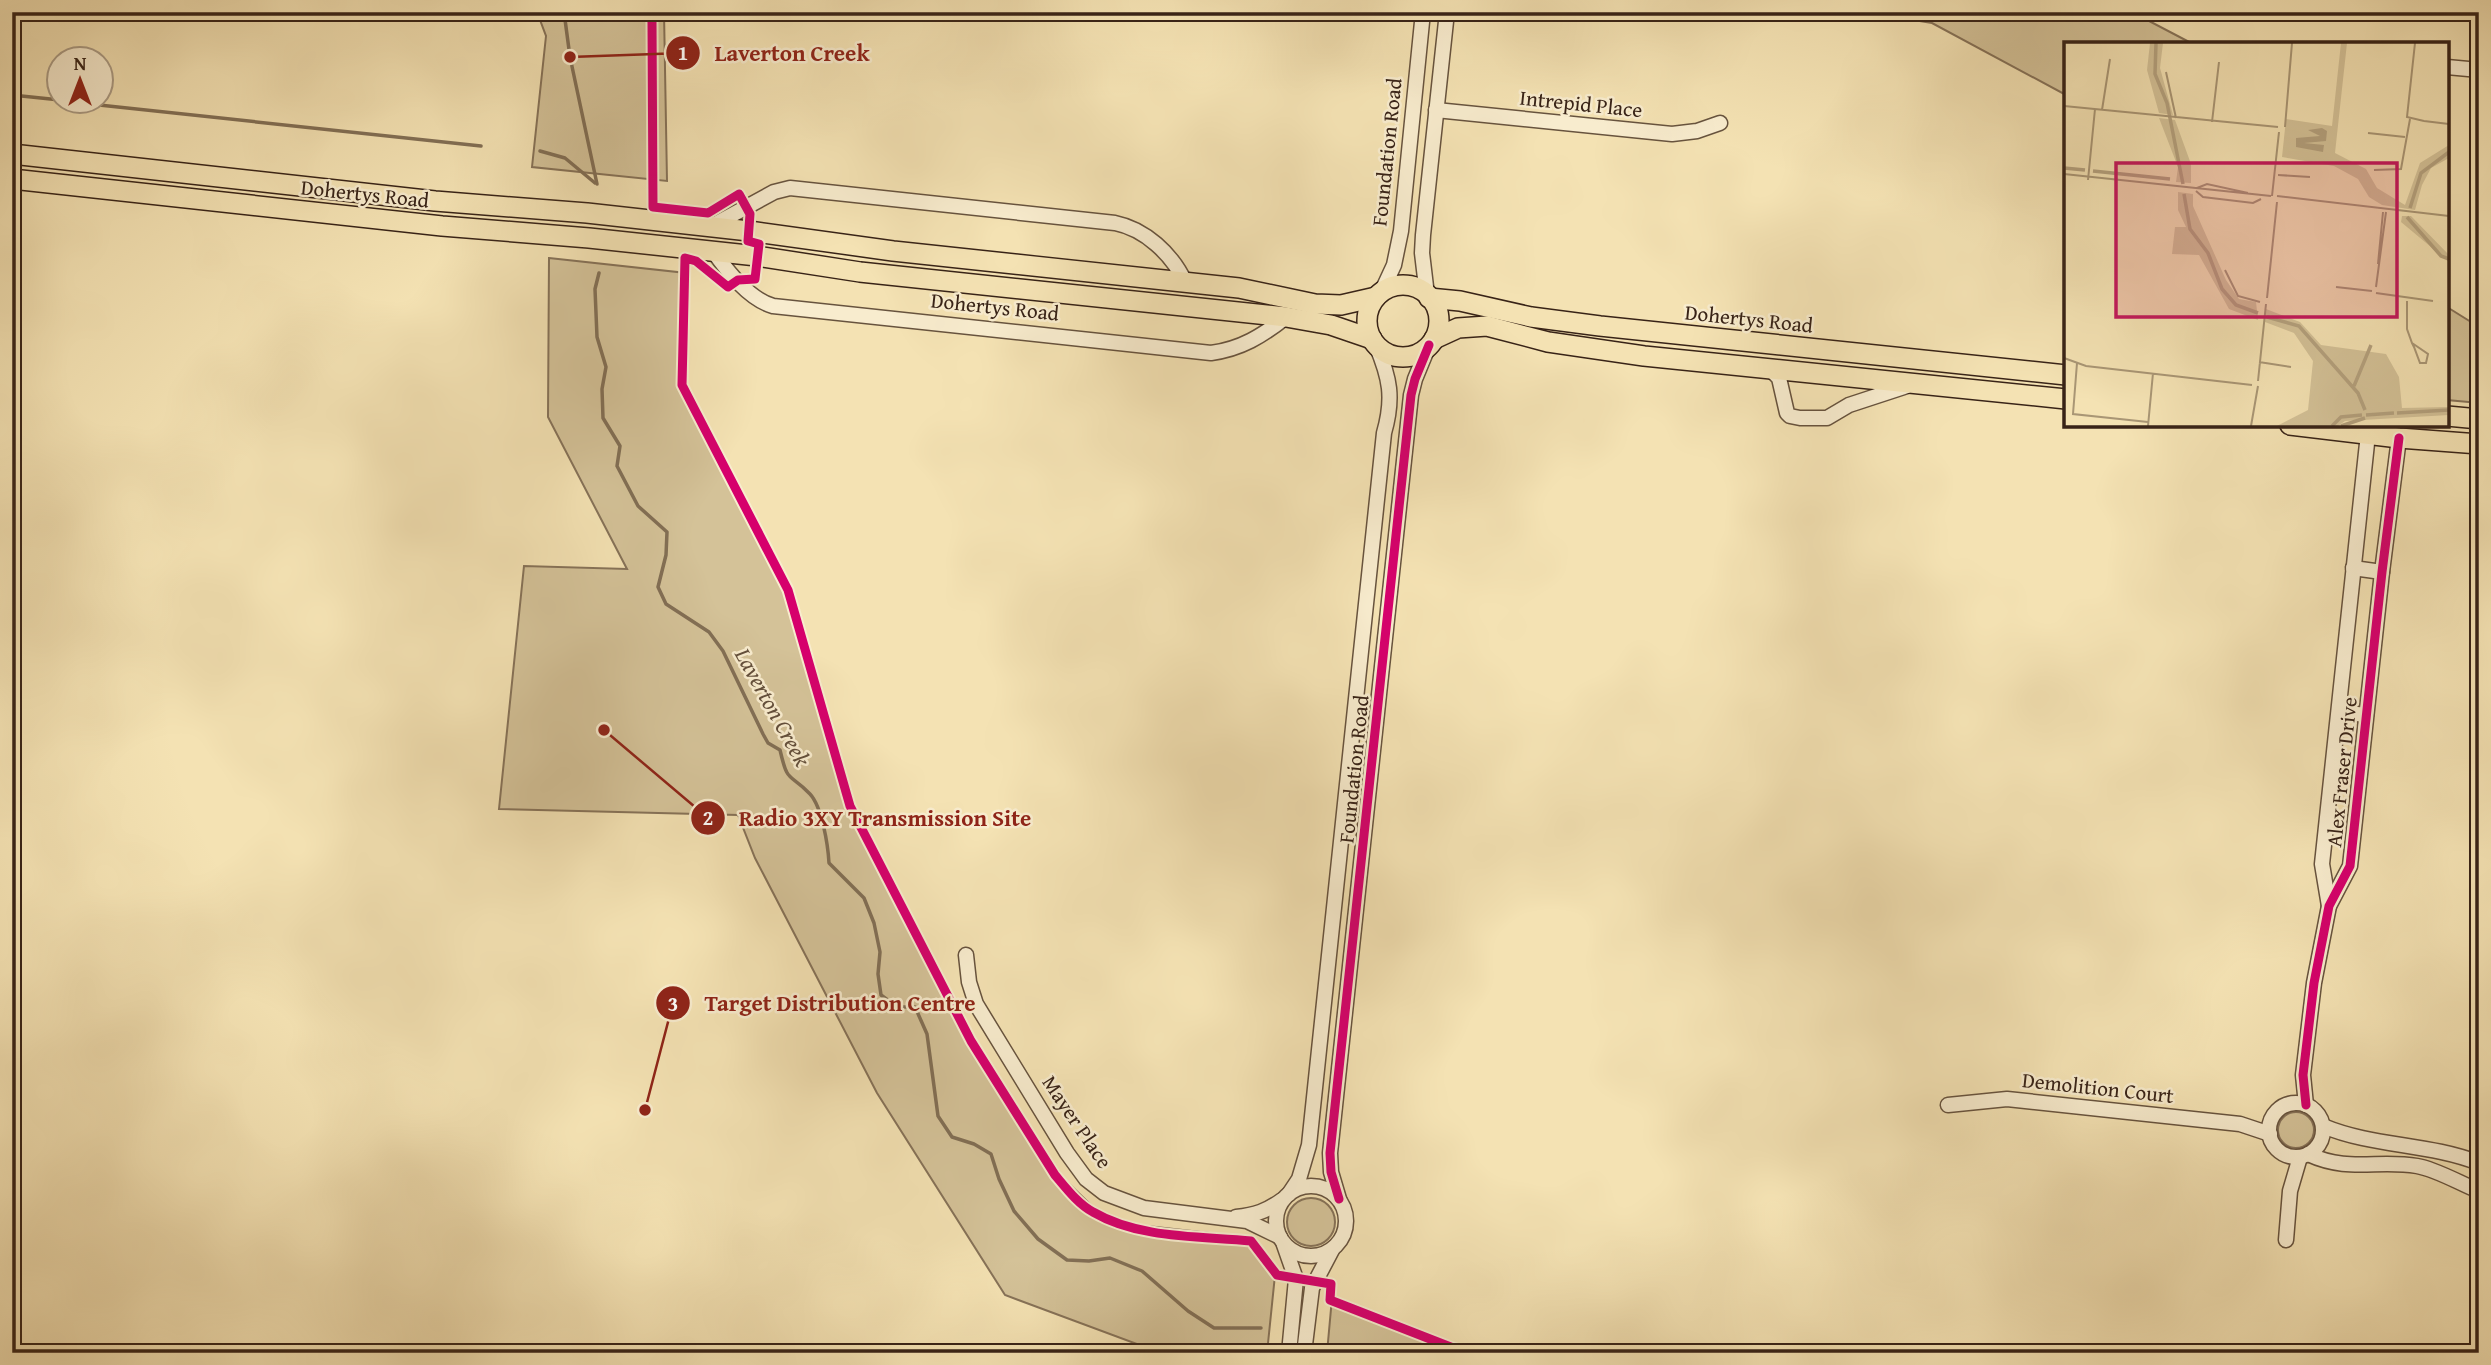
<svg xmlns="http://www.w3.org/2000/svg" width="2491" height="1365" font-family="'Gentium Book Plus',serif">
<rect width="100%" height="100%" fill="#f4e2b3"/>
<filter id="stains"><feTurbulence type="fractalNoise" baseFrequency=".00286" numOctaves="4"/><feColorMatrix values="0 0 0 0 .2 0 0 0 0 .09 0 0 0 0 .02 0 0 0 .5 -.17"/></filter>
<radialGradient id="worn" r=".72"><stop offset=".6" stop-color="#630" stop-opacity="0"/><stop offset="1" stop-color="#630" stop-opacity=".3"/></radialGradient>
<!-- green -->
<g fill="#d4c298" stroke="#867258" stroke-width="2">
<path d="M 537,12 L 664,12 L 667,181 L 532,167 L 546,36 Z"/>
<path d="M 1864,12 L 2132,12 L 2193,44 L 2066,44 L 2066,95 L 1932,23 Z"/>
<path d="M 549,258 L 686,273 L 685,384 L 791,589 L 854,806 L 975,1041 L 1063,1178 L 1093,1207 L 1114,1218 L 1138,1225 L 1245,1237 L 1275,1275 L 1267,1353 L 1161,1353 L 1005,1295 L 877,1093 L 755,858 L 738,815 L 499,809 L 524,566 L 627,569 L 548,417 Z"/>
<path d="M 2447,307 L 2479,327 L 2479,403 L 2447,400 Z"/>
<circle cx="2296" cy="1130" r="18"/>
<circle cx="1311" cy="1222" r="24"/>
<path d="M 1332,1298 L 1480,1353 L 1327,1353 Z"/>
</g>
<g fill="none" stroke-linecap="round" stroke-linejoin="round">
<!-- stream -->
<g stroke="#826f55" stroke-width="3.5">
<path d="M 564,12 L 570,57 L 597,184"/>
<path d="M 12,95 L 60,100"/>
<path d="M 71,102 L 481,146"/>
<path d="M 540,151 L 565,158 L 595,183"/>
<path d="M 599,273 L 595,289 L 597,337 L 606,367 L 602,389 L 603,418 L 620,446 L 617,466 L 638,506 L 667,532 L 666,555 L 658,587 L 666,604 L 709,632 L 723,651 L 763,734 L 768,743 L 780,750 C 788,785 789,772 810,794 C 822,807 828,845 829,863 L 864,898 L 874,923 L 880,952 L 878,974 L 881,995 L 897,1007 L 915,1007 L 927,1034 L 938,1116 L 952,1137 L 974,1144 L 991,1154 L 999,1179 L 1014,1211 L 1038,1239 L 1067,1260 L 1089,1261 L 1110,1258 L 1142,1271 L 1188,1311 L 1214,1328 L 1261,1328"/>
</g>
<defs>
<g id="minor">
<path d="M 2447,67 L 2479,70"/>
<path d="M 1436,110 L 1672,134 L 1697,131 L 1720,123"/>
<path d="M 710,227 L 774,192 L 790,188 L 1115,223 C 1145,229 1172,254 1185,282"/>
<path d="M 713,251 C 728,272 749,299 773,306 L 1211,353 C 1241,349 1262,336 1286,317"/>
<path d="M 1381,293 L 1394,265 L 1401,231 L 1423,12"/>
<path d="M 1427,295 L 1422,253 L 1423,235 L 1447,12"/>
<path d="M 1769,368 L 1779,378 L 1787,413 L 1790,416 L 1800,418 L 1827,418 L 1849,405 L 1907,386"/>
<path d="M 2353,568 L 2382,572"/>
<path d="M 2339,712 L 2366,715"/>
<path d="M 2329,906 L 2322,864 L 2368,434"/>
<path d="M 966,955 L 969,982 L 976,1004 L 1067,1153 L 1086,1179 L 1104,1193 L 1144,1208 L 1247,1221 L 1280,1237"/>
<circle cx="2296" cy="1130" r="27"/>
<path d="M 1948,1105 L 2007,1099 L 2240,1124 L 2270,1134"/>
<path d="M 2306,1105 L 2303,1075 L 2314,983 L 2329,906 L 2350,866 L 2382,572 L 2399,438"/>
<path d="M 2323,1126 C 2373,1147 2428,1143 2479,1163"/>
<path d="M 2308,1154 C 2349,1173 2377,1159 2417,1166 C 2436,1169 2461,1184 2479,1191"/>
<circle cx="1311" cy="1221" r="35"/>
<path d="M 1289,1194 L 1299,1179 L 1309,1145 L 1384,433 C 1394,398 1390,378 1376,345"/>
<path d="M 1339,1199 L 1331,1172 L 1330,1153 L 1411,395 L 1415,379 L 1429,345"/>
<path d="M 1236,1217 C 1255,1215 1267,1211 1282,1200"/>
<path d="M 2286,1240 L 2290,1191 L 2300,1157"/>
<path d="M 1284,1245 L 1296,1279 L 1289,1353"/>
<path d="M 1304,1353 L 1312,1288 L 1332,1250"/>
</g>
<g id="major">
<path d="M 12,154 L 435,201 L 587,213 L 749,231 L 893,251 L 1239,288 L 1315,304 L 1341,305 L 1376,297"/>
<path d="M 12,179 L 442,226 L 589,238 L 757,256 L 860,272 L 1286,317 L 1331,325 L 1372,339"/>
<circle cx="1403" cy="321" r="36"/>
<path d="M 1429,298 L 1460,301 L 1531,317 L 1600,326 L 2066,375"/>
<path d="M 1434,339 L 1458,328 L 1487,326 L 1548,342 L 1644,356 L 2066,399"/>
<path d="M 2447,416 L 2479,419"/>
<path d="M 2290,425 L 2399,438 L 2479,444"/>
</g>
</defs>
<!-- minor casing -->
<use href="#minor" stroke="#67533e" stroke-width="17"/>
<!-- major casing -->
<use href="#major" stroke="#382317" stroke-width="22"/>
<!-- minor -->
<use href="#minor" stroke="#f8ecce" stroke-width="14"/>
<!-- major -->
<use href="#major" stroke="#f4e2b3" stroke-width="19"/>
<defs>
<g id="cycleway">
<path d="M 650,12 L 652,22 L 653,207 L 708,213 L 739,194 L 750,214 L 748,241 L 759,244 L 755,279 L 738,280 L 728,287 L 696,261 L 685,258 L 682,385 L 788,590 L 850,806 L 971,1041 L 1055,1175 C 1066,1188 1078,1204 1093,1212 C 1139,1239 1200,1236 1251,1241 L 1277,1275 L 1331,1284 L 1330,1300 L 1466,1353"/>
<path d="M 2306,1105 L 2303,1075 L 2314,983 L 2329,906 L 2350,866 L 2382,572 L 2399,438"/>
<path d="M 1339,1199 L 1331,1172 L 1330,1153 L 1411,395 L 1415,379 L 1429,345"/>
</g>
</defs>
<!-- cycleway casing -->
<use href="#cycleway" stroke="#f8ecce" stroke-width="13"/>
<!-- cycleway -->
<use href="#cycleway" stroke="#d6006c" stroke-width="9"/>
</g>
<g text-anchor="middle" stroke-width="5" stroke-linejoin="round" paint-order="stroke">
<!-- street labels -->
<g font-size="21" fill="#382317" stroke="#f8ecce">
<text transform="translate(1581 104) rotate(6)" y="7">Intrepid Place</text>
<text transform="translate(1387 152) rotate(-84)" y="7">Foundation Road</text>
<text transform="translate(365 194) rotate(6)" y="7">Dohertys Road</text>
<text transform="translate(995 307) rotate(6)" y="7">Dohertys Road</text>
<text transform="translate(1749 319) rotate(6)" y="7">Dohertys Road</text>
<text transform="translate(1354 769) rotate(-84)" y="7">Foundation Road</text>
<text transform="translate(2342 772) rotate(-84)" y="7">Alex Fraser Drive</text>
<text transform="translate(2098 1088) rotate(6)" y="7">Demolition Court</text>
<text transform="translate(1077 1122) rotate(56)" y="7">Mayer Place</text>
</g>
<!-- water labels -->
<g font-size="23" font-style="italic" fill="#634f3b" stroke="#f8ecce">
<text transform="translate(773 707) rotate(61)" y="8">Laverton Creek</text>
</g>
</g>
<!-- overview -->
<g transform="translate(2064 42)">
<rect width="385" height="385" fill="#f4e2b3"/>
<path d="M 86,1 L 99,1 L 96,26 L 109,73 L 95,71 L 83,28 ZM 277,1 L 283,1 L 271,111 L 302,127 L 313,146 L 341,163 L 356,121 L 385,103 L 385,116 L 367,126 L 358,143 L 351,168 L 318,163 L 305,155 L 294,137 L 270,124 L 218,115 L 222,77 L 268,84 ZM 95,76 L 111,78 L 127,122 L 127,141 L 112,140 L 114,125 ZM 114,150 L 129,152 L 129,164 L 162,238 L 175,257 L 192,260 L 194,278 L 165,267 L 135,213 L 108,212 L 111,185 L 122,185 L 114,168 ZM 338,174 L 347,174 L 385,213 L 385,220 L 337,180 ZM 202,267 L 236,280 L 257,303 L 322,312 L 335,335 L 338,366 L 385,365 L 385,373 L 281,379 L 274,384 L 213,384 L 244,368 L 249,319 L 230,291 L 201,280 Z" fill="#d4c298"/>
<path d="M 258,86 L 263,89 L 262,99 L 240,101 L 260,103 L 259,110 L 232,105 L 232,96 L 256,94 L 244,88 Z" fill="#b4a17e"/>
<path fill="none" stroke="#b4a17e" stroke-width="3.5" d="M 92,1 L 91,32 L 103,61 L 119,142M 0,126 L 21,128M 29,129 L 106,137M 120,152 L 126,187 L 144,211 L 158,247 L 172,263 L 194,271M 346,166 L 357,131 L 385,110M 343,175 L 377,214 L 385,217M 203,275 L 235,284 L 294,351 L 301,368M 290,344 L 307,303M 333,371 L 385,368M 302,373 L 330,371M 268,384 L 277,375 L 298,373M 277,384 L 301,376"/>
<path fill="none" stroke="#a99675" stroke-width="2" d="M 351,1 L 343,75 L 360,79M 102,30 L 112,76M 0,64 L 214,85M 38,68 L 46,17M 360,79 L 385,82M 148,80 L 155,20M 221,85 L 228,1M 304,91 L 341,95M 310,128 L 337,127 L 346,77M 0,132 L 207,154M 214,133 L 246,135M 24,138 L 31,67M 133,146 L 143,142 L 184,151M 132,149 L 139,155 L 189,161 L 197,157M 208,154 L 215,90M 213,154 L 385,174M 314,222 L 319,170M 161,228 L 174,254 L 196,260M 272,245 L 308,249M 312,245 L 322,170M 312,251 L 369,259M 203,256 L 213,160M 343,259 L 343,287 L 348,301 L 350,305 L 356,321 L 362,321 L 364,312 L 348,301M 0,316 L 22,324 L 188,343M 195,320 L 227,325M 13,321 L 9,372 L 84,380M 194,339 L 202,262M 84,384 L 89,331M 187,384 L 194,344"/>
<path fill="#c2185b" fill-opacity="0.15" stroke="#c2185b" stroke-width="3.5" d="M 52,121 L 333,121 L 333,275 L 52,275 Z"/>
<rect width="385" height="385" fill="none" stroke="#382317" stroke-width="3.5"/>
</g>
<!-- callouts -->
<path fill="none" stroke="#8f2418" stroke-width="2.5" d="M570 57L683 53M604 730L708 818M645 1110L673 1003"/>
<g fill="#8f2418" stroke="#f8ecce" stroke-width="2.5">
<circle cx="570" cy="57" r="7"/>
<circle cx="604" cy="730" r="7"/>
<circle cx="645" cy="1110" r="7"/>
<circle cx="683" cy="53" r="18"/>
<circle cx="708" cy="818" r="18"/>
<circle cx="673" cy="1003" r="18"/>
</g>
<g font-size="21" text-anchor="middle" font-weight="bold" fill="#fff">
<text x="683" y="60">1</text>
<text x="708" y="825">2</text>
<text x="673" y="1011">3</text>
</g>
<g font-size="23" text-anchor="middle" font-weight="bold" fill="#8f2418" stroke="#f8ecce" stroke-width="5" stroke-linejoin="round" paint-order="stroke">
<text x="792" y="61">Laverton Creek</text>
<text x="885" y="826">Radio 3XY Transmission Site</text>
<text x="840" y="1011">Target Distribution Centre</text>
</g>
<!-- margin -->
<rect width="2491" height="1365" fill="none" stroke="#f4e2b3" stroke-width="42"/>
<rect x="14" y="14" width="2463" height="1337" fill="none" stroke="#382317" stroke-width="3.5"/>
<rect x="21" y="21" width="2449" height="1323" fill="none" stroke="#382317" stroke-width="2"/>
<!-- north arrow -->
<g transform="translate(80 80)"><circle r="33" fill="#f8ecce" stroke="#ab9c85" stroke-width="2"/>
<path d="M0-5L12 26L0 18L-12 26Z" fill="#8f2418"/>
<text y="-10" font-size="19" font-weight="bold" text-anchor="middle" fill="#382317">N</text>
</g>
<rect width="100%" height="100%" filter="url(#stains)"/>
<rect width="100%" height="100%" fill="url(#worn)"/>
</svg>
